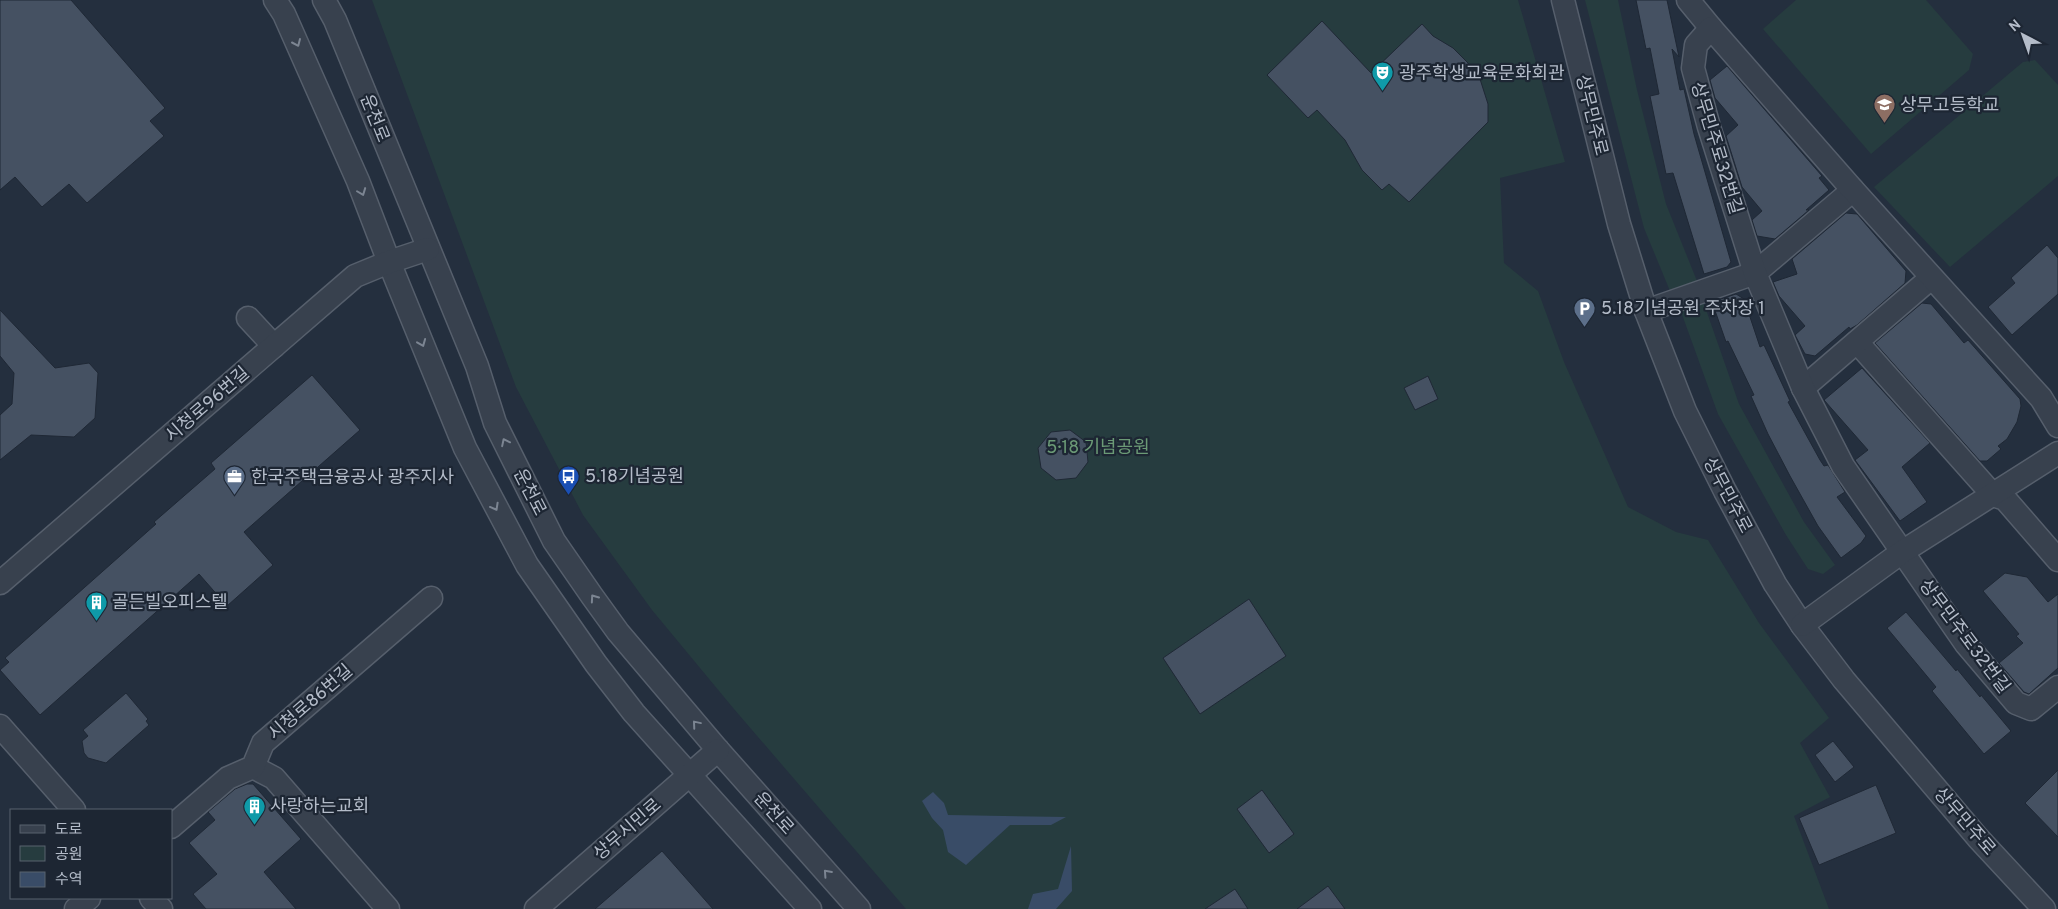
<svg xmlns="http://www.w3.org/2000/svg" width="2058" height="909" font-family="Overpass,'Noto Sans KR',sans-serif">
<rect width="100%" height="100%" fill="#242f3e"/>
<!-- green -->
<g fill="#263c3f">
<path d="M 372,0 L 1518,0 L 1565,162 L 1500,178 L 1504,263 L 1538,291 L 1564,362 L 1628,507 L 1676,532 L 1708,540 L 1759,623 L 1829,718 L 1800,743 L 1830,797 L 1794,816 L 1829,909 L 906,909 L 734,709 L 652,610 L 583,515 L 516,387 Z"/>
<path d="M 1585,0 L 1618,0 L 1637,90 L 1666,204 L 1697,281 L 1670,291 L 1644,228 Z"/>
<path d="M 1796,0 L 1926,0 L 1973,54 L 1969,70 L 1871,154 L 1763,29 Z"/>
<path d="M 2035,60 L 2058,85 L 2058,176 L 1950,267 L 1874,187 L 2023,62 Z"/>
<path d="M 1703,301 L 1739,404 L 1804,522 L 1835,565 L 1823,574 L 1808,569 L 1786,535 L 1718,414 L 1680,309 Z"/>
</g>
<!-- water -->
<g fill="#394c67">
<path d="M 933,792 L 944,803 L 948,815 L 1066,817 L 1051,825 L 1010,825 L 966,865 L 948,852 L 943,830 L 932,818 L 922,801 Z"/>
<path d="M 1071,846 L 1072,891 L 1056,909 L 1028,909 L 1033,894 L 1058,889 Z"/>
</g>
<!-- building -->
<g fill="#455162" stroke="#1f2835">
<path d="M 0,0 L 71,0 L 165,108 L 150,121 L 164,136 L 87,203 L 69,184 L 42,207 L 15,177 L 0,190 Z"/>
<path d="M 1636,0 L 1667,0 L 1679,57 L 1672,49 L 1680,90 L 1684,89 L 1694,134 L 1731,262 L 1727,267 L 1704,274 L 1673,173 L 1666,174 L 1650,96 L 1659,94 L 1650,48 L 1646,49 Z"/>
<path d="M 1322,21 L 1371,73 L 1422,24 L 1433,36 L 1453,48 L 1468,63 L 1480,79 L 1488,104 L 1488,122 L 1409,202 L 1389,184 L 1382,190 L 1362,170 L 1345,140 L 1317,110 L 1308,118 L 1267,75 Z"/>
<path d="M 1727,66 L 1822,176 L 1819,178 L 1829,190 L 1806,210 L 1809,210 L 1775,239 L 1757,236 L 1752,220 L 1762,211 L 1742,187 L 1726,136 L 1738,125 L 1715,98 L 1710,80 Z"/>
<path d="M 1846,213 L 1857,214 L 1906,271 L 1905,283 L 1857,325 L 1850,329 L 1849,327 L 1815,356 L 1805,354 L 1795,335 L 1805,326 L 1779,296 L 1773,282 L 1797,274 L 1792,259 Z"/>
<path d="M 2047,245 L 2058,258 L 2058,294 L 2012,335 L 1988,307 L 2015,283 L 2011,278 Z"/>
<path d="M 1736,294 L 1744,299 L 1760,347 L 1764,345 L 1790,401 L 1788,402 L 1820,460 L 1824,466 L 1828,465 L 1845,492 L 1837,497 L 1866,536 L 1861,543 L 1841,558 L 1818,526 L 1790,476 L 1768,434 L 1751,396 L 1754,395 L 1728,341 L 1726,342 L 1712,302 Z"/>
<path d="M 1922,303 L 1931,304 L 1964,343 L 1968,340 L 2020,399 L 2021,406 L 2017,422 L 2007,439 L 1998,446 L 2001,449 L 1987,461 L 1980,461 L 1875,343 Z"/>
<path d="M 0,310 L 55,368 L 89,363 L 98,373 L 95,418 L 74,437 L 31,435 L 0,460 L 0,415 L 12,404 L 14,373 L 0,356 Z"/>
<path d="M 1862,368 L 1930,443 L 1902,467 L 1927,502 L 1900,521 L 1855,460 L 1868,450 L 1824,400 Z"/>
<path d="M 312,375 L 360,430 L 244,532 L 273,565 L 227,606 L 199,574 L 40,715 L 0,670 L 9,662 L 5,658 L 156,524 L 154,522 L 215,469 L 211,463 Z"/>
<path d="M 1428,376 L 1438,399 L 1415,410 L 1404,388 Z"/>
<path d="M 1070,430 L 1086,442 L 1088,462 L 1076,478 L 1056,480 L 1041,468 L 1038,448 L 1051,432 Z"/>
<path d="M 2005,573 L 2027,577 L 2048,602 L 2058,594 L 2058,668 L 2029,694 L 2024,692 L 1999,663 L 2023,643 L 2016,636 L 2019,634 L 1983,591 Z"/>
<path d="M 1249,599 L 1286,656 L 1200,714 L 1163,658 Z"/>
<path d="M 1906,612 L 1956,671 L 1957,669 L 1980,697 L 1981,695 L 2011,731 L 1984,754 L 1932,691 L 1936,687 L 1887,628 Z"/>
<path d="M 126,693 L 148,719 L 146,721 L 149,725 L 106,763 L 88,758 L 84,753 L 82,741 L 88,736 L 83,730 Z"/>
<path d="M 1833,741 L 1854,767 L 1835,782 L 1815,755 Z"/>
<path d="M 2058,770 L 2058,837 L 2025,803 Z"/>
<path d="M 247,784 L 253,784 L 301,839 L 264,872 L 296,909 L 206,909 L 193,894 L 217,874 L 189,843 L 215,820 L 208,812 L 235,789 Z"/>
<path d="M 1876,785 L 1896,833 L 1819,865 L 1799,818 Z"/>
<path d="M 1262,790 L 1294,834 L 1269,853 L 1237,809 Z"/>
<path d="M 662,851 L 713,909 L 595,909 Z"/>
<path d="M 1328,886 L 1345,909 L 1297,909 Z"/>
<path d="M 1235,889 L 1248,909 L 1205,909 Z"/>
</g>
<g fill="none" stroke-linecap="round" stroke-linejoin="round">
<defs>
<g id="minor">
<path d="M 275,0 L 284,14 L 358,181 L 389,262 L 465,448 L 527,565 L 596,664 L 634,713 L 810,909"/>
<path d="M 324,0 L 335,20 L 477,366 L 495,423 L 554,541 L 592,596 L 618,632 L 718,750 L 859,909"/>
<path d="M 1563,0 L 1619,224 L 1646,311 L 1685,411 L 1725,491 L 1775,584 L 1802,625 L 1844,680 L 1978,838 L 2044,909"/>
<path d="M 1688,0 L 1711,28"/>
<path d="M 1646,311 L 1755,273 L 1853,190"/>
<path d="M 248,318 L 274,346"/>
<path d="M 1857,342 L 1993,495 L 2005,499 L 2058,560"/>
<path d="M 1803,388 L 1931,278"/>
<path d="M 2058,426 L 2041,398 L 1853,190 L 1711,28 L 1696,45 L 1693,68 L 1709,127 L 1755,273 L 1803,388 L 1843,466 L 1966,644 L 2016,703 L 2031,709 L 2058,687"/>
<path d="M 0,583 L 355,276 L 389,262 L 428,249"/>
<path d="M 1802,625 L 1902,552 L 2058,453"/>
<path d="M 0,726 L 74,810"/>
<path d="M 253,767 L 274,778 L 388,909"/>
<path d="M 171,827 L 228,778 L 253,767 L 263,743 L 431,598"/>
<path d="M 151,898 L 161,909"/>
<path d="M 76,909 L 89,898"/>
<path d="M 536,909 L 718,750"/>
</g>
</defs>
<!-- minor casing -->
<use href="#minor" stroke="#565f6c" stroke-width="25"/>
<!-- minor -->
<use href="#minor" stroke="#38414e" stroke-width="22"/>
</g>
<!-- one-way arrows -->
<defs><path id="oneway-chevron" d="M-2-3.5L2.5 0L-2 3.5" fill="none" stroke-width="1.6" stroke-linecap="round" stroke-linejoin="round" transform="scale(1.25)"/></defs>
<g stroke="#7c8592">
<use href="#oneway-chevron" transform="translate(297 43) rotate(66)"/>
<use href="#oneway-chevron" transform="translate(362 192) rotate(69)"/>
<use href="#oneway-chevron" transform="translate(422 343) rotate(68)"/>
<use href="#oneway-chevron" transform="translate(505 442) rotate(-116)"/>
<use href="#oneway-chevron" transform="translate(495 507) rotate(61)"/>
<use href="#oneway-chevron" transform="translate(594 598) rotate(-125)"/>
<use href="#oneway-chevron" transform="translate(696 724) rotate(-130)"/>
<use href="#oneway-chevron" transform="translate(827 873) rotate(-132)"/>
</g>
<!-- icons -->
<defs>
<symbol id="theatre-pin" viewBox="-11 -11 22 30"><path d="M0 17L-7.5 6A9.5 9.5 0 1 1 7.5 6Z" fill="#0f9aa8" stroke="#1d2633"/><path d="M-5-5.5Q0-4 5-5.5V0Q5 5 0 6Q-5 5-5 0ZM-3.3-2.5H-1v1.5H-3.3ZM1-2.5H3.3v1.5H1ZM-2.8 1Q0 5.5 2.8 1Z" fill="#fff"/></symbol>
<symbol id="school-pin" viewBox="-11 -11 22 30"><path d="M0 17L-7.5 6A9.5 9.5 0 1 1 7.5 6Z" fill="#8d6e63" stroke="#1d2633"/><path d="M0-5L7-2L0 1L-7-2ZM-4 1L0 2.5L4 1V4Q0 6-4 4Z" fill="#fff"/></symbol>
<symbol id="parking-pin" viewBox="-11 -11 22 30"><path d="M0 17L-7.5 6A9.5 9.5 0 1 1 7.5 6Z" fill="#5c6f8a" stroke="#1d2633"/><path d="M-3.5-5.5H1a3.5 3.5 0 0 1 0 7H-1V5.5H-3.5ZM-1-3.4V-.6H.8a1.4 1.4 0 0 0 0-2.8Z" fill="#fff"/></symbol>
<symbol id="bus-pin" viewBox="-11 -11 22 30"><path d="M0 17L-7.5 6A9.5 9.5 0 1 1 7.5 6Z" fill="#1a4fb4" stroke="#1d2633"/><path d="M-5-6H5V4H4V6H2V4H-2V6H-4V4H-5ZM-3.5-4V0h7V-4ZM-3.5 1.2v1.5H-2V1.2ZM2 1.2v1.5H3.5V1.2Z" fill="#fff"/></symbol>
<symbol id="office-pin" viewBox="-11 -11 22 30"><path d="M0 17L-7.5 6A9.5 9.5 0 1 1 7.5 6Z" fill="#5c6f8a" stroke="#1d2633"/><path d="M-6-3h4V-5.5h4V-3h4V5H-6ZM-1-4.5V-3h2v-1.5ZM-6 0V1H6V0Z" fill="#fff"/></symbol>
<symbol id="building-pin" viewBox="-11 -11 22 30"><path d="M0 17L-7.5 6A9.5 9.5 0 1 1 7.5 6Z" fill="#0f9aa8" stroke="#1d2633"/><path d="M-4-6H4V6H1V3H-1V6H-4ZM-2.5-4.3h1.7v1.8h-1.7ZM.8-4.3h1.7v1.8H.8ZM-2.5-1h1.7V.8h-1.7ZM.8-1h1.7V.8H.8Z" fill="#fff"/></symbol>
</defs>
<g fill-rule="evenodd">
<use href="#theatre-pin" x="1370" y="60" width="25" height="34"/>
<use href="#school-pin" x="1872" y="92" width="25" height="34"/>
<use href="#parking-pin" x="1572" y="296" width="25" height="34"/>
<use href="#bus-pin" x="556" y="464" width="25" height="34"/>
<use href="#office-pin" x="222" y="464" width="25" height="34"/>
<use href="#building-pin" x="84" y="590" width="25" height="34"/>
<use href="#building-pin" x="242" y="794" width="25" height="34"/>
</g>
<g text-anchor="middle" stroke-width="4.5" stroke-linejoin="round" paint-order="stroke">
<!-- poi labels -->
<g font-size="18" fill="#b4bcc9" stroke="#1d2633" text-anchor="start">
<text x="1399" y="79">광주학생교육문화회관</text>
<text x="1900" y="111">상무고등학교</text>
<text x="1601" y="314">5.18기념공원 주차장 1</text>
<text x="585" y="482">5.18기념공원</text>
<text x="251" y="483">한국주택금융공사 광주지사</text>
<text x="112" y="608">골든빌오피스텔</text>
<text x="270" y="812">사랑하는교회</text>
</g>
<!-- street labels -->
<g font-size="18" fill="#b4bcc9" stroke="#1d2633">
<text transform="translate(1592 115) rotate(76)" y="6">상무민주로</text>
<text transform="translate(375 118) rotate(68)" y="6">운천로</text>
<text transform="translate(1717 148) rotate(73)" y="6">상무민주로32번길</text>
<text transform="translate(207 404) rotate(-41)" y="6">시청로96번길</text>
<text transform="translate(530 492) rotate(63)" y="6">운천로</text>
<text transform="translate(1728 495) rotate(62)" y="6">상무민주로</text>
<text transform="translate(1965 636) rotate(53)" y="6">상무민주로32번길</text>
<text transform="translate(310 702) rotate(-41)" y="6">시청로86번길</text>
<text transform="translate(774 813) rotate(48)" y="6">운천로</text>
<text transform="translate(1965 821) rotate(49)" y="6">상무민주로</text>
<text transform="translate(627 829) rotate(-41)" y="6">상무시민로</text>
</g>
<!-- park labels -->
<g font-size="18" fill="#6b9a76" stroke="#1d2633">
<text x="1098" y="453">5·18 기념공원</text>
</g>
</g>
<!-- legend -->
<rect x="10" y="809" width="162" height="90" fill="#1d2633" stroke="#59626f"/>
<rect x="20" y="825" width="25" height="8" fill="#38414e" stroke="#59626f"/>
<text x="55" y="834" font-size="15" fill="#b4bcc9">도로</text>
<rect x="20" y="846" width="25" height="15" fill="#263c3f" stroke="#59626f"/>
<text x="55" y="859" font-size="15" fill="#b4bcc9">공원</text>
<rect x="20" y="872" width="25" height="15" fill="#394c67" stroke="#59626f"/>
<text x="55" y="884" font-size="15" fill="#b4bcc9">수역</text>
<!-- north arrow -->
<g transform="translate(2023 35) rotate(319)" stroke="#1d2633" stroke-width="4" paint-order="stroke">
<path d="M0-4L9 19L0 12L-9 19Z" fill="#b4bcc9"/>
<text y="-8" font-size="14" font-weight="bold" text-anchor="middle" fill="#b4bcc9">N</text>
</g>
</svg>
